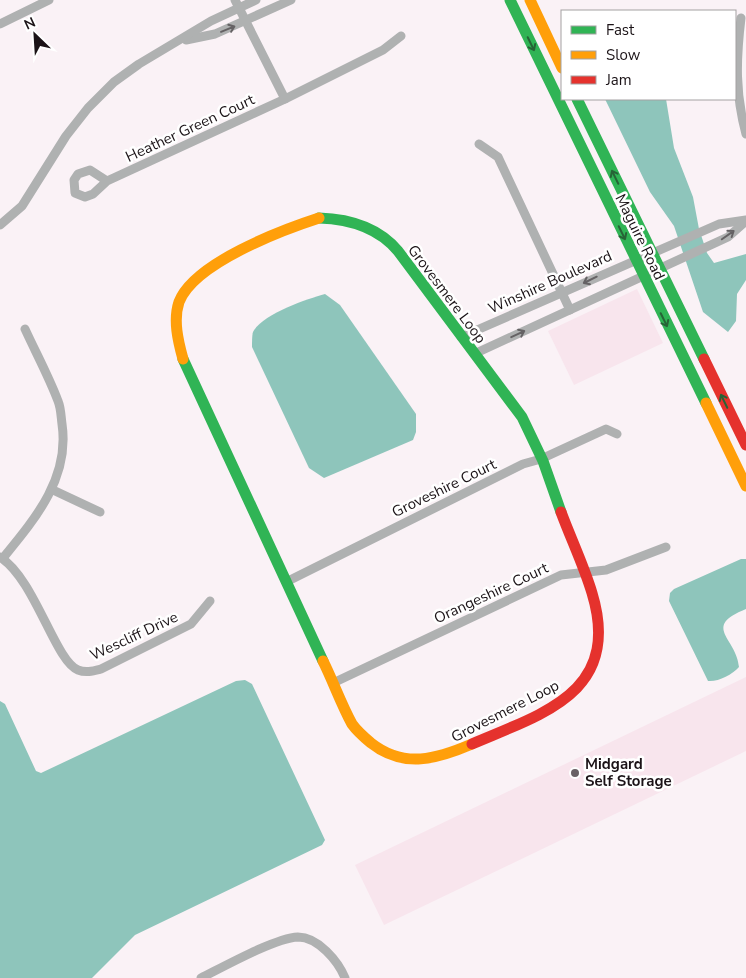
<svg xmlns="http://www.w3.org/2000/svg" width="746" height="978" font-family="'Nunito Sans',sans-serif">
<rect width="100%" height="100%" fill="#faf2f6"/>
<!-- built -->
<g fill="#f8e5ed">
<path d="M 637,289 L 663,343 L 574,385 L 548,331 Z"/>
<path d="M 746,677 L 746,751 L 384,925 L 355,865 Z"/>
</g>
<!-- water -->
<g fill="#8ec5bb">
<path d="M 605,99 L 666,99 L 674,148 L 693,197 L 699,229 L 707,253 L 714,263 L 746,254 L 746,280 L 737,294 L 736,321 L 728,332 L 703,312 L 674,226 L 650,192 Z"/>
<path d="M 325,294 L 340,305 L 416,414 L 416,432 L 413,440 L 324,478 L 309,468 L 252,347 C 252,343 252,335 253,332 C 262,314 307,299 325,294 Z"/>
<path d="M 741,559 L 746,559 L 746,609 C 701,627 737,638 739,667 C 732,675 718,682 708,681 L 669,601 L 670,593 L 674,589 Z"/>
<path d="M 245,680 L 252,684 L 325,840 L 322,845 L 135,935 L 92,978 L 0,978 L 0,701 L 5,704 L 36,771 L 41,773 L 236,681 Z"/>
</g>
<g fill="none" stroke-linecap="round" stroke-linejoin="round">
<!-- street -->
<g stroke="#afb1b1" stroke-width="9">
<path d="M 235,0 L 285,99"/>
<path d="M 741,18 C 736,60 735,93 746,134"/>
<path d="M 0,24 L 49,0"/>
<path d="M 186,40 L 215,34 L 291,0"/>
<path d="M 479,144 L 498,157 L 570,310"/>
<path d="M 107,181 L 93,194 L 85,197 L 75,193 L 74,180 L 78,174 L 90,170 L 107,181 L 285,99 L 383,50 L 401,36"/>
<path d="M 0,225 L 22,206 L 66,136 L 88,108 L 114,82 L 139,64 L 211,21 L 256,0"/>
<path d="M 461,337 L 719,224 L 746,220"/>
<path d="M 474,354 L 728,237 L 746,221"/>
<path d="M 53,490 L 100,512"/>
<path d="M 0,557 C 35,579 55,661 78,670 C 86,673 93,671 101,669 L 191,624 L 210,601"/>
<path d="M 3,558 C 35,519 70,478 62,424 C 61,417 61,408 58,401 C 49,377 36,353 25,329"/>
<path d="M 286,582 L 523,464 L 541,459 L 606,429 L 617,434"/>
<path d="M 333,683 L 561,575 L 606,570 L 666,547"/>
<path d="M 201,978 C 223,967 275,938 298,937 C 318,937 338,961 345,978"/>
</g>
<!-- fast -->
<g stroke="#30b455" stroke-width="11">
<path d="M 510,0 L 706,403"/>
<path d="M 577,99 L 704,359"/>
<path d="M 319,218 C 350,219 378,227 398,251 L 522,417 L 543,461 L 561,512"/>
<path d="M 183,359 L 323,661"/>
</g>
<!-- slow -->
<g stroke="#ff9f0a" stroke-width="11">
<path d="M 530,0 L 562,68"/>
<path d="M 183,359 C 178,341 173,320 179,302 C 194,263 282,230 319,218"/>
<path d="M 706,403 L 746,486"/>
<path d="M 323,661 C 333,681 341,704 352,724 C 357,731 365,738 371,743 C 404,769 437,759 472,744"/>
</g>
<!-- jam -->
<g stroke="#e5322d" stroke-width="11">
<path d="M 704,359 L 746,445"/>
<path d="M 472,744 C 544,713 622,692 592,593 C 584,566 571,539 561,512"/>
</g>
</g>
<!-- one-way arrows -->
<defs><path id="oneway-shaft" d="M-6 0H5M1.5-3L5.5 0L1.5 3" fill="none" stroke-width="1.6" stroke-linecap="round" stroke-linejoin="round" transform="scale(1.25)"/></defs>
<g stroke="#656264">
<use href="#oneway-shaft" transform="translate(228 29) rotate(-22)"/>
<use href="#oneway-shaft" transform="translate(728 235) rotate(-35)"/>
<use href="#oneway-shaft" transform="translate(590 280) rotate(154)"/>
<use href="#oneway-shaft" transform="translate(518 334) rotate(-25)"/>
</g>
<g stroke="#266436">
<use href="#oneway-shaft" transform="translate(531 44) rotate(64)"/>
<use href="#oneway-shaft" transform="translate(615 177) rotate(-116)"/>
<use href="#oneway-shaft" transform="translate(622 233) rotate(64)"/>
<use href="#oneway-shaft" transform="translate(664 320) rotate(64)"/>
<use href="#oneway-shaft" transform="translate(724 401) rotate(-116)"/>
</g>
<!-- markers -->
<circle fill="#696165" stroke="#fff" stroke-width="2" cx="575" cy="773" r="5"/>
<g text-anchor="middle" stroke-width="5" stroke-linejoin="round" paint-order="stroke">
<!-- street labels -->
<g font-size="15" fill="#1b1317" stroke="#fff">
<text transform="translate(190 128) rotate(-25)" y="5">Heather Green Court</text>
<text transform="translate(640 237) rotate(64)" y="5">Maguire Road</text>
<text transform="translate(550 282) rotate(-24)" y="5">Winshire Boulevard</text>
<text transform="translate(447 294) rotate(53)" y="5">Grovesmere Loop</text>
<text transform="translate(444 488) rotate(-26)" y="5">Groveshire Court</text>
<text transform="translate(491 593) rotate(-25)" y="5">Orangeshire Court</text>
<text transform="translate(134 636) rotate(-25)" y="5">Wescliff Drive</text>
<text transform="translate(505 711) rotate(-27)" y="5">Grovesmere Loop</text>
</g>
<!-- poi labels -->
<g font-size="15" font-weight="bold" fill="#1b1317" stroke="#fff" text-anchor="start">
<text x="585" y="769">Midgard<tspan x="585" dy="17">Self Storage</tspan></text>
</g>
</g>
<!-- legend -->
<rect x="561" y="10" width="175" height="90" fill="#ffffff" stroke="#a4a1a2"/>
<rect x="571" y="26" width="25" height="8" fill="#30b455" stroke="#a4a1a2"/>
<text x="606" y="35" font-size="15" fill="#1b1317">Fast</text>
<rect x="571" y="51" width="25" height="8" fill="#ff9f0a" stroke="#a4a1a2"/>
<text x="606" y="60" font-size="15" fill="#1b1317">Slow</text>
<rect x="571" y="76" width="25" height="8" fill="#e5322d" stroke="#a4a1a2"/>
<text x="606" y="85" font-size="15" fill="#1b1317">Jam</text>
<!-- north arrow -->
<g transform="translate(35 35) rotate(335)" stroke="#ffffff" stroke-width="4" paint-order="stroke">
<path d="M0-4L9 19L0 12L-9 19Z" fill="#1b1317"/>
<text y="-8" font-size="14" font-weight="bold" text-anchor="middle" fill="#1b1317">N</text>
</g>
</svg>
